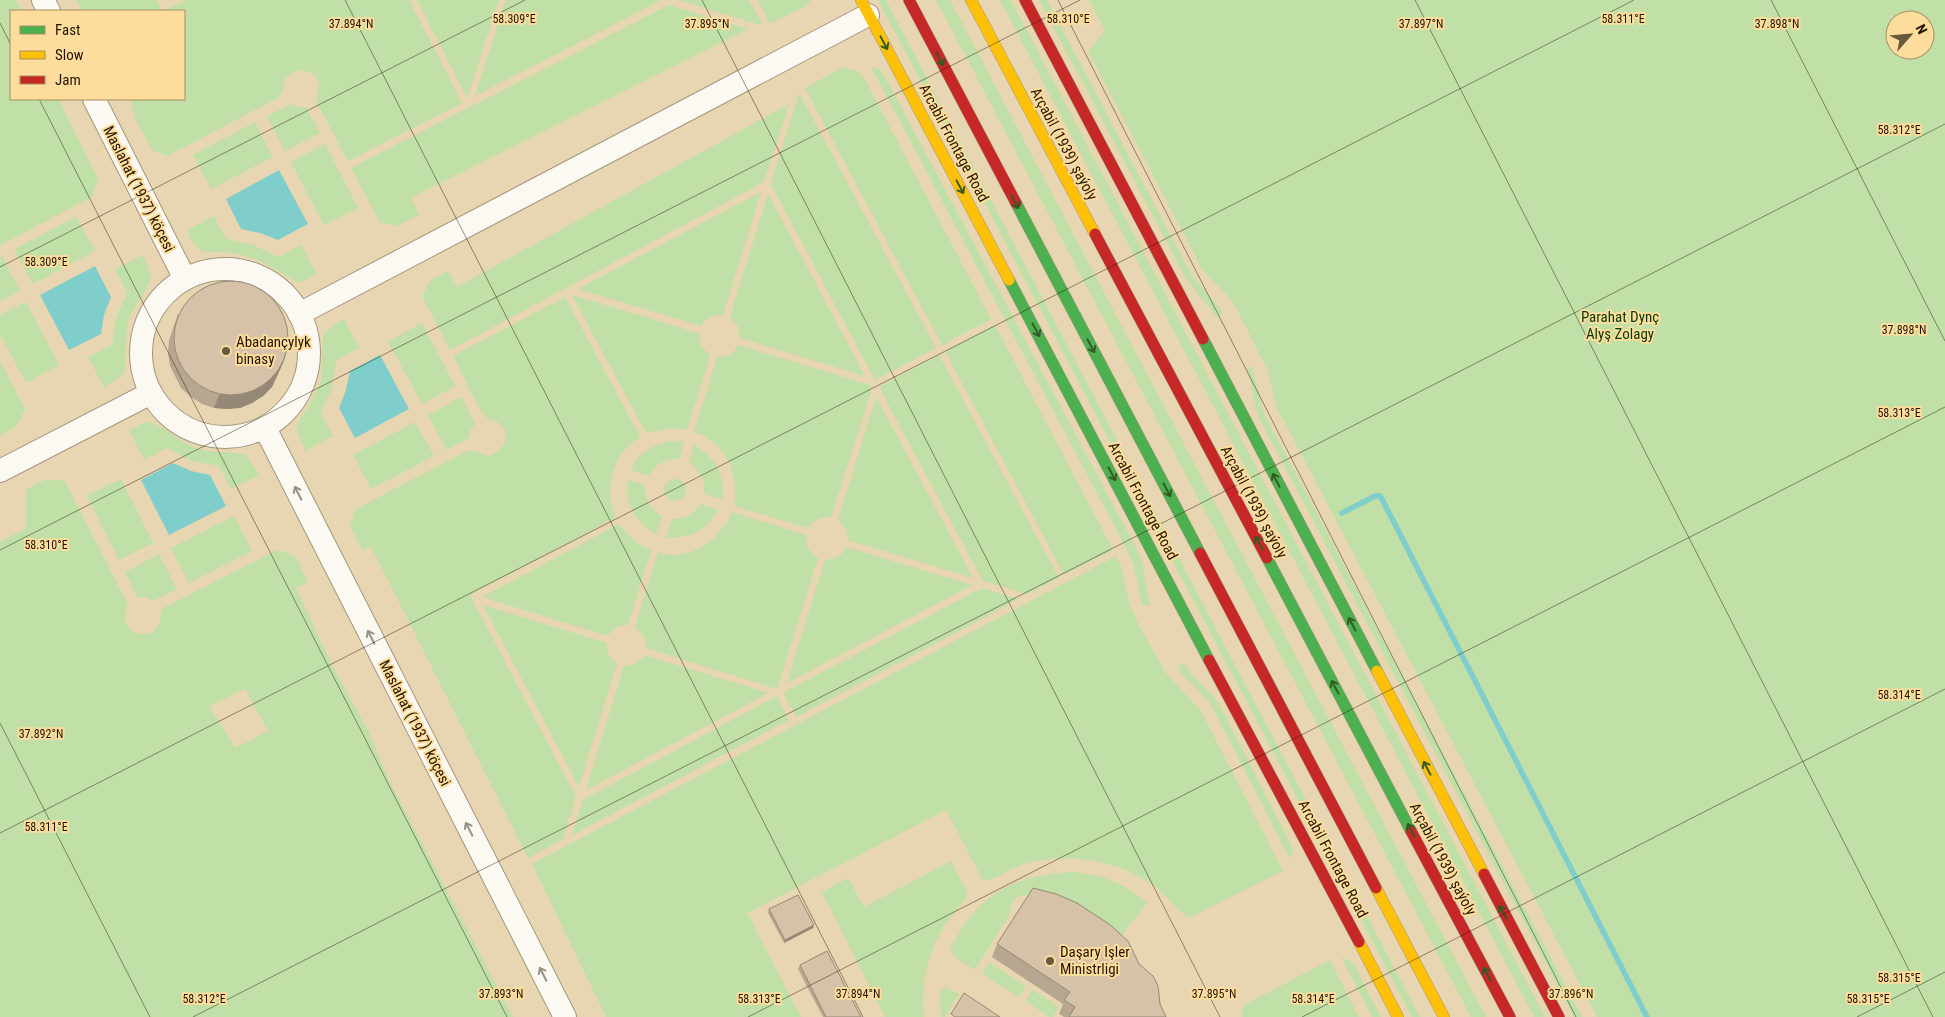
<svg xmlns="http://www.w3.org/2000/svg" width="1945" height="1017" font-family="'Roboto Condensed',sans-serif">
<rect width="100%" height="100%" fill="#e8d6b2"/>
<!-- green -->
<g fill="#c0e0a7" fill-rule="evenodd">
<path d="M 0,0 L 16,0 L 22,11 L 11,11 L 11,99 L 60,99 L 65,113 L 98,179 L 92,197 L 0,245 Z"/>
<path d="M 76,0 L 156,0 L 162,11 L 82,11 Z"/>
<path d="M 185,0 L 409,0 L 462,103 L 348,161 C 340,147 333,133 326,119 C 323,114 318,108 317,102 C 315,94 322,88 317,79 C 312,71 301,68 293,72 C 281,78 286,90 278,98 L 167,156 L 152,150 L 136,120 L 130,99 L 184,99 L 184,11 L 163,11 Z"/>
<path d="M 417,0 L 499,0 L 467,98 Z"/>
<path d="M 506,0 L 655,0 L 660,1 L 475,96 Z"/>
<path d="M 679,0 L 749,0 L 763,26 Z"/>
<path d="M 758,0 L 811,0 L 807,5 L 770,24 Z"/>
<path d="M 878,0 L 886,0 L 1420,1017 L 1412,1017 Z"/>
<path d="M 936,0 L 950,0 L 1486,1017 L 1471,1017 Z"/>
<path d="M 1000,0 L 1011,0 L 1545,1017 L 1534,1017 Z"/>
<path d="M 1039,0 L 1047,0 L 1192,276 L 1218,306 L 1223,313 L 1217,317 L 1186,279 Z"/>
<path d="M 1089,0 L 1945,0 L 1945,1017 L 1597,1017 L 1277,408 L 1267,369 L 1233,302 L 1202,269 L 1088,51 L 1105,31 ZM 1895,20 L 1925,20 L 1925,50 L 1895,50 Z"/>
<path d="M 669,5 L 748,29 L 411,198 L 419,215 L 397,226 L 380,223 L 351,168 Z"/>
<path d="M 871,67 L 878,68 L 882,71 L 1134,544 L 1142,562 L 1150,605 L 1142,606 L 1134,566 L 1126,548 Z"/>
<path d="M 842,68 L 852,69 L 863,76 L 991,319 L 942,345 L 805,88 Z"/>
<path d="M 799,93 L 936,348 L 875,380 L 771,184 Z"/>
<path d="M 291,104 L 298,107 L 306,107 L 320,133 L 285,151 L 267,116 Z"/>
<path d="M 789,104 L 764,182 L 450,350 L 422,296 L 431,280 L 448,271 L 457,287 Z"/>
<path d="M 255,122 L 273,157 L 211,189 L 193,155 Z"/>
<path d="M 325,144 L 358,208 L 324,225 L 291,162 Z"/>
<path d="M 761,192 L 723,315 C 713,314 706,318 701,326 L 578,289 Z"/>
<path d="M 768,194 L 865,376 L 740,338 L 738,326 L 730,317 Z"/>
<path d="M 214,216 L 226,239 L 253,245 L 279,257 L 301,245 L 317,274 L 302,282 L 296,282 L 266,264 L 250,257 L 233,253 L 200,251 L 190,238 L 188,230 Z"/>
<path d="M 76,217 L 95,251 L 33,284 L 14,249 Z"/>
<path d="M 143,255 L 151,277 C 146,293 133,305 128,322 C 125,335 127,366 123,373 C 119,380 110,383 104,387 L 88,357 L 112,345 L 116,318 L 127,293 L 115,269 Z"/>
<path d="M 2,256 L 20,291 L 0,301 L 0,257 Z"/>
<path d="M 572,295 L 698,333 L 701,346 L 710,355 L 687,430 L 671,428 L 646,433 Z"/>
<path d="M 565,297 L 640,437 C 614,453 602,489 616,517 L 470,595 L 576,797 L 563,839 L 528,858 L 371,547 L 363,551 L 350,527 L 356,509 L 467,451 L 471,450 L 488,456 C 502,453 513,437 500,424 C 495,420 488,421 484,415 C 472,397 463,375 453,356 Z"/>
<path d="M 26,302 L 59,365 L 26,383 L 0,334 L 0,315 Z"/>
<path d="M 344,319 L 359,348 L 336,360 L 332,388 L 321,413 L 333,436 L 305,451 L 296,429 C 301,413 315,400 320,383 C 323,371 321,339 325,333 C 329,326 337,323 344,319 Z"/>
<path d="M 422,323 L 455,386 L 422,404 L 388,341 Z"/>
<path d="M 995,325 L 1113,550 L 1064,575 L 945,351 Z"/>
<path d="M 738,345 L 870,385 L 872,388 L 831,518 C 821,516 814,520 808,528 L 734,506 C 740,475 725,441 694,432 L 717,357 C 727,357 734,354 738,345 Z"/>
<path d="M 939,355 L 1059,578 L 1028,594 L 983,581 L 879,387 Z"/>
<path d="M 0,361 L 25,409 L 17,426 L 0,435 Z"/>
<path d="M 1252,366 L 1264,413 L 1582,1017 L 1574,1017 L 1258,416 L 1249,376 L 1246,369 Z"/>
<path d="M 462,397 L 475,424 L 470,430 L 469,438 L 446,450 L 428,415 Z"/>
<path d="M 876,397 L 973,578 L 848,540 L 846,529 L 838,520 Z"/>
<path d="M 150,422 C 166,427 179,442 195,448 C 212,454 230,450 246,455 L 259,475 L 231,489 L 219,466 L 192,461 L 167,448 L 144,460 L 129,430 L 144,423 Z"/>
<path d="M 415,422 L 434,456 L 371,489 L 353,455 Z"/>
<path d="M 670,441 L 684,442 L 679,459 C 665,459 656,464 648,476 L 631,470 C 638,453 653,445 670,441 Z"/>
<path d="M 694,445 C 715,457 726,475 722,500 L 704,494 C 705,481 700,470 689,463 Z"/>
<path d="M 47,479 L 65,481 L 126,601 C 128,617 118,623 138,634 C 157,635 159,626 162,610 L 165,607 L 277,550 L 295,556 L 308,582 L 296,588 L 333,667 L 368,730 L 390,782 L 513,1017 L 0,1017 L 0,542 L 26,528 L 26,489 ZM 245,689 L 268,731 L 235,748 L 209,706 Z"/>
<path d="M 121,479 L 153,543 L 119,560 L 87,496 Z"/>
<circle cx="675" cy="490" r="11"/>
<path d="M 628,480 L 645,485 C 644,499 650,509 662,516 L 656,534 C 635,522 624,504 628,480 Z"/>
<path d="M 701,504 L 718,510 C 708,530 688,540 666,537 L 672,519 C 685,519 693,514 701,504 Z"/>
<path d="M 732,512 L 806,535 L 808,549 L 818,558 L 777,689 L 646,648 L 644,636 L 635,627 L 658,552 C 689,563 720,540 732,512 Z"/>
<path d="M 234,516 L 252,551 L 189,583 L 171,548 Z"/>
<path d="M 619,524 L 637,543 L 651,550 L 628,625 C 619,625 613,628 608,636 L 482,597 Z"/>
<path d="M 846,547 L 972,585 L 787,683 L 825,560 C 835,559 842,556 846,547 Z"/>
<path d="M 159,554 L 177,589 L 153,601 L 146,597 L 138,598 L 125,572 Z"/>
<path d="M 1116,556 L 1121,565 L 1129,603 L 1138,623 L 1165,672 L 1201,711 L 1283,871 L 1189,918 C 1178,912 1165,893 1153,885 C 1115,859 1068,852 1024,864 C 1011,868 999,878 986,881 L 981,877 L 946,810 L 747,913 L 801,1017 L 606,1017 L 532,864 Z"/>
<path d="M 982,588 L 1019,599 L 796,717 L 783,693 Z"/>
<path d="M 483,605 L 606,643 L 608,655 L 617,663 L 579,787 Z"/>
<path d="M 644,655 L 768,693 L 586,790 L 624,666 C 633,666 639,662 644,655 Z"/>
<path d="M 1184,663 C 1192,679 1210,688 1219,704 L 1293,848 L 1293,852 L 1290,859 L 1209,701 L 1181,673 L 1178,666 Z"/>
<path d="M 777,696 L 789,720 L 572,835 L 583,800 Z"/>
<path d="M 951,861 L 967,892 L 967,896 C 963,904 956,910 950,918 C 929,946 920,982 924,1017 L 885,1017 L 822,892 L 848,878 L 864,907 Z"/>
<path d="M 1072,872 C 1102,875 1124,882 1147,903 L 1117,941 L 1030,896 L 1018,895 L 1009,907 L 1012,910 L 975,970 C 968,965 953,959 951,951 C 950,944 958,936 961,930 C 988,887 1023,875 1072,872 Z"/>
<path d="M 1341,957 L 1348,960 L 1354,965 L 1381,1017 L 1372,1017 Z"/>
<path d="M 1330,960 L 1359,1017 L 1242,1017 L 1242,1008 L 1246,1004 Z"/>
<path d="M 989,962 L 1026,986 L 1019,997 L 982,974 Z"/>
<path d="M 944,987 L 959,994 L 945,1017 L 941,1017 L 940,994 Z"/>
<path d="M 1033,990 L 1059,1007 L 1053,1017 L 1050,1017 L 1025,1001 Z"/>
</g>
<!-- water -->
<g fill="#80cecc">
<path d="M 279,170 L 308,224 L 278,240 L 260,233 L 241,229 L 226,199 Z"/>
<path d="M 95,266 L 111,297 L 104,315 L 101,334 L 69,350 L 40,295 Z"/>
<path d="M 380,355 L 409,409 L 355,438 L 339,408 L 346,390 L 350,371 Z"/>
<path d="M 173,463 L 191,471 L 210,475 L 226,506 L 169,535 L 141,480 Z"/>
</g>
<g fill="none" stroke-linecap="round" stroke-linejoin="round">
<!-- stream -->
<path stroke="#80cecc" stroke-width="5.5" d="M 1342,513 L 1375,496 L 1380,496 L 1382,499 L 1647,1017"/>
<defs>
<g id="street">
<path d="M 43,0 L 49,11"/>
<path d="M 94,99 L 185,279"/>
<circle cx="225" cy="353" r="84"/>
<path d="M 299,314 L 868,15"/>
<path d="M 265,428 L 565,1017"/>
<path d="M 0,471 L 151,393"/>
</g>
<g id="fast">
<path d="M 1016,203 L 1200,553"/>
<path d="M 1009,280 L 1209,660"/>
<path d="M 1203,339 L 1377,671"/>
<path d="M 1267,558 L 1411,831"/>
</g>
<g id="slow">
<path d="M 861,0 L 1009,280"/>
<path d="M 971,0 L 1095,234"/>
<path d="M 1377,671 L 1484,874"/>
<path d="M 1376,888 L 1444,1017"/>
<path d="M 1359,942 L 1398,1017"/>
</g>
<g id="jam">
<path d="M 909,0 L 1016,203"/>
<path d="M 1025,0 L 1203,339"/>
<path d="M 1095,234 L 1267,558"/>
<path d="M 1200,553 L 1376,888"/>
<path d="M 1209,660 L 1359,942"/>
<path d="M 1411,831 L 1510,1017"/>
<path d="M 1484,874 L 1559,1017"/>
</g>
</defs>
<!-- street casing -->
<use href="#street" stroke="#a5977b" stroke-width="24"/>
<!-- fast casing -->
<use href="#fast" stroke="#a5977b" stroke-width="12"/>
<!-- slow casing -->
<use href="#slow" stroke="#a5977b" stroke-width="12"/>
<!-- jam casing -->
<use href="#jam" stroke="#a5977b" stroke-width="12"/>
<!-- street -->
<use href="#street" stroke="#fcf9f3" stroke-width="22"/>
<!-- fast -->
<use href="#fast" stroke="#4caf50" stroke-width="11"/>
<!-- slow -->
<use href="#slow" stroke="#ffc107" stroke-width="11"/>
<!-- jam -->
<use href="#jam" stroke="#c62828" stroke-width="11"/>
</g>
<!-- wall -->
<g fill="#b7a790">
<path d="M 178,314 L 287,350 L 283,363 L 272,387 L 263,396 L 252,403 L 240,408 L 227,409 L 214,408 L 202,404 L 191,397 L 181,388 L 170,366 L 168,353 L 169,340 Z"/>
<path d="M 769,909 L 814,925 L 813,928 L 784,943 L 768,913 Z"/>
<path d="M 997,944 L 1160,1004 L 1166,1017 L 1064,1017 L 1059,1014 L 1063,1004 L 992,957 Z"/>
<path d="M 800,965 L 861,1017 L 823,1017 L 798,969 Z"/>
</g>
<!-- shaded-wall -->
<g fill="#958876">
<path d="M 287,350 L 283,363 L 272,387 L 263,396 L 252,403 L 240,408 L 227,409 L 214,408 L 219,395 Z"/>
<path d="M 814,925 L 813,928 L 784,943 L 785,940 Z"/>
</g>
<!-- building -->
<g fill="#d5c2a8" stroke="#958876">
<circle cx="231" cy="338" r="57"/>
<path d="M 1033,888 L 1056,894 L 1077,903 L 1109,924 L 1128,941 L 1139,964 L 1153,976 L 1158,986 L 1160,1004 L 1166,1017 L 1069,1017 L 1075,1007 L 1064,1000 L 1070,992 L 997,944 Z"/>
<path d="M 798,895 L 814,925 L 785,940 L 769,909 Z"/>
<path d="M 827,951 L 861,1017 L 826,1017 L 800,965 Z"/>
<path d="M 964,993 L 1000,1017 L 955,1017 L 951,1014 Z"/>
</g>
<!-- one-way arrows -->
<defs><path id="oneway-shaft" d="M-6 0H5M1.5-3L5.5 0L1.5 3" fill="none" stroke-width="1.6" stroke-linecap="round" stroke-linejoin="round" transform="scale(1.25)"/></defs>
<g stroke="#345a24">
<use href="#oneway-shaft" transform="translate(884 43) rotate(62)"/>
<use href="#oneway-shaft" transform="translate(940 59) rotate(62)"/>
<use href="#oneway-shaft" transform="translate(960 187) rotate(62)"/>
<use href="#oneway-shaft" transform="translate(1015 202) rotate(62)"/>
<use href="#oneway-shaft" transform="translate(1036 330) rotate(62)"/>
<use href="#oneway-shaft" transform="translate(1091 346) rotate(62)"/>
<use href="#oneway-shaft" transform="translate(1112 474) rotate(62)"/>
<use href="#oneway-shaft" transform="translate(1276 480) rotate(-118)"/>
<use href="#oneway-shaft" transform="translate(1167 490) rotate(62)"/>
<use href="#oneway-shaft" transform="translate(1259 543) rotate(-118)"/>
<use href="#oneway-shaft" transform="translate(1352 624) rotate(-118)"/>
<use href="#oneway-shaft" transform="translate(1335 687) rotate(-118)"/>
<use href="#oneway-shaft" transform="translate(1427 768) rotate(-118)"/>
<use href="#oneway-shaft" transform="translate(1411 830) rotate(-118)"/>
<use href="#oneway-shaft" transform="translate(1503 912) rotate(-118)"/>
<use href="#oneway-shaft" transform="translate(1487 974) rotate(-118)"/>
</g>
<g stroke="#999286">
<use href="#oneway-shaft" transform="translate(298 493) rotate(-117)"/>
<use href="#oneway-shaft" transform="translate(371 637) rotate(-117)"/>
<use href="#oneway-shaft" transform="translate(469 829) rotate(-117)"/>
<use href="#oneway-shaft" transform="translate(543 974) rotate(-117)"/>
</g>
<!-- ticks -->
<path fill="none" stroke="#211500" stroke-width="1" stroke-opacity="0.45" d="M 345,0 L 863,1017M 702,0 L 1220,1017M 1058,0 L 1576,1017M 1415,0 L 1933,1017M 1771,0 L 1945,341M 0,23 L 11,45M 39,99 L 507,1017M 0,267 L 525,0M 0,550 L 1080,0M 0,723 L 150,1017M 0,833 L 1634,0M 193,1017 L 1945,124M 748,1017 L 1945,407M 1302,1017 L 1945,689M 1857,1017 L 1945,972"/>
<!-- markers -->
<g fill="#67593e" stroke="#fedd9c" stroke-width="2">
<circle cx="226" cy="351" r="5"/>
<circle cx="1050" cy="961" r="5"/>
</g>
<g text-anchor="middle" stroke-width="4" stroke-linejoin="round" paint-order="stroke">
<!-- street labels -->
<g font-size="15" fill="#211500" stroke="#fedd9c">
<text transform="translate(954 143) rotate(62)" y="5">Arcabil Frontage Road</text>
<text transform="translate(1064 144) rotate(62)" y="5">Arçabil (1939) şaýoly</text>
<text transform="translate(139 189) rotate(63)" y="5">Maslahat (1937) köçesi</text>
<text transform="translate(1143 501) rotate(62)" y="5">Arcabil Frontage Road</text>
<text transform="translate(1254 502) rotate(62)" y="5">Arçabil (1939) şaýoly</text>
<text transform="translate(415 723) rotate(63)" y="5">Maslahat (1937) köçesi</text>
<text transform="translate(1333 859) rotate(62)" y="5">Arcabil Frontage Road</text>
<text transform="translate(1443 859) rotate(62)" y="5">Arçabil (1939) şaýoly</text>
</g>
<!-- park labels -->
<g font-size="15" fill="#003a05" stroke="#fedd9c">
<text x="1620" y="322">Parahat Dynç<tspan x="1620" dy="17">Alyş Zolagy</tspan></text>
</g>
<!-- poi labels -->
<g font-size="15" fill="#211500" stroke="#fedd9c" text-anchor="start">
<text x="236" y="347">Abadançylyk<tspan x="236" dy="17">binasy</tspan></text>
<text x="1060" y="957">Daşary Işler<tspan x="1060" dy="17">Ministrligi</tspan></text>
</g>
</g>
<g font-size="12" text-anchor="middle" fill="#211500" stroke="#fedd9c" stroke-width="4" stroke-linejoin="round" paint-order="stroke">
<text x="514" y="23">58.309°E</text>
<text x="1068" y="23">58.310°E</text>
<text x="1623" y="23">58.311°E</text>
<text x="351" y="28">37.894°N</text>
<text x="707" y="28">37.895°N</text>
<text x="1421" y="28">37.897°N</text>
<text x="1777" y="28">37.898°N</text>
<text x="1899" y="134">58.312°E</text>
<text x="46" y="266">58.309°E</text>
<text x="1904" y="334">37.898°N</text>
<text x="1899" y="417">58.313°E</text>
<text x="46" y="549">58.310°E</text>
<text x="1899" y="699">58.314°E</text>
<text x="41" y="738">37.892°N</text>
<text x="46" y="831">58.311°E</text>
<text x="1899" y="982">58.315°E</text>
<text x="501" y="998">37.893°N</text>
<text x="858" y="998">37.894°N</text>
<text x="1214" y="998">37.895°N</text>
<text x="1571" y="998">37.896°N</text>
<text x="204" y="1003">58.312°E</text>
<text x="759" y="1003">58.313°E</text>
<text x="1313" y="1003">58.314°E</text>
<text x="1868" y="1003">58.315°E</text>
</g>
<!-- legend -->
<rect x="10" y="10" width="175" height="90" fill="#fedd9c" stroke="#a68d5e"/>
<rect x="20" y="26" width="25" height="8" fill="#4caf50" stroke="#a68d5e"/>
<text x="55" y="35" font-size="15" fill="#211500">Fast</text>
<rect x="20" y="51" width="25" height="8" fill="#ffc107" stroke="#a68d5e"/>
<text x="55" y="60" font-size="15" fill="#211500">Slow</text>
<rect x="20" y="76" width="25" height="8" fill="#c62828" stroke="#a68d5e"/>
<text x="55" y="85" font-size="15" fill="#211500">Jam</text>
<!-- north arrow -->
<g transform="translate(1910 35) rotate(63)"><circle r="24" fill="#fedd9c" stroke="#a68d5e"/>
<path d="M0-4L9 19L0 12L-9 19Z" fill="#67593e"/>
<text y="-8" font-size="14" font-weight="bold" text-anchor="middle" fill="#211500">N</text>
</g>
</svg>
